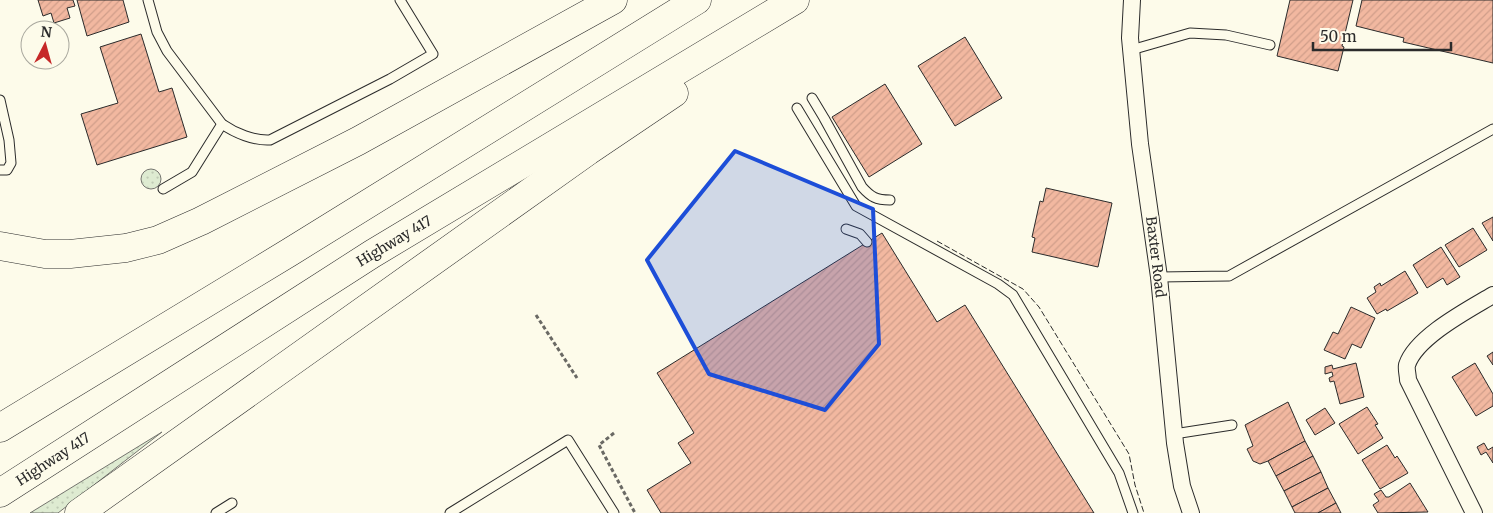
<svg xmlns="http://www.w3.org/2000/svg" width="1493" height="513" font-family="Merriweather,serif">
<defs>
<pattern id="grass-dots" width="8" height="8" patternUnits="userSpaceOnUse" patternTransform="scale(1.25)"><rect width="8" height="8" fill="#deebd1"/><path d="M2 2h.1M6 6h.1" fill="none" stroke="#bfcab4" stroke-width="1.8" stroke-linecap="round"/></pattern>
<pattern id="building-hatch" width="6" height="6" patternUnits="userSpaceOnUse" patternTransform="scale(1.25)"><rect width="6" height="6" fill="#f2b8a0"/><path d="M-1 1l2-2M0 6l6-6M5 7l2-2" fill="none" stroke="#d09e8a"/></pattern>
</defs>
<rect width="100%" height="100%" fill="#fdfbea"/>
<!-- grass -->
<g fill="url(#grass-dots)" stroke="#74746e">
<circle cx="151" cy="179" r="10"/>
<path d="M 162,432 L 58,513 L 30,513 Z"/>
</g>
<!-- building -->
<g fill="url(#building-hatch)" stroke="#2b2b2b">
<path d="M 38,0 L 73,0 L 75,6 L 67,8 L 70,18 L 54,23 L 51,13 L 43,16 Z"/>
<path d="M 77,0 L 123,0 L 129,22 L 87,36 Z"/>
<path d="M 1290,0 L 1353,0 L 1342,46 L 1344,47 L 1338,71 L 1277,56 Z"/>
<path d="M 1362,0 L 1493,0 L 1493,63 L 1403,42 L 1404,38 L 1356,26 Z"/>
<path d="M 141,34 L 159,92 L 172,88 L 187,137 L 97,165 L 81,114 L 118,103 L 100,47 Z"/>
<path d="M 965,37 L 1002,98 L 955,126 L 918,66 Z"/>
<path d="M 885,84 L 922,144 L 869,177 L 832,117 Z"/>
<path d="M 1046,188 L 1112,203 L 1098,267 L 1032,252 L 1035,238 L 1032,237 L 1040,201 L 1043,202 Z"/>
<path d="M 1493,217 L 1493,241 L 1482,223 Z"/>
<path d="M 1473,228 L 1487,250 L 1459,267 L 1445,245 Z"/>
<path d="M 882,233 L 937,322 L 965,305 L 1094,513 L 661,513 L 647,490 L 691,463 L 678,443 L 694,433 L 657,373 Z"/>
<path d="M 1441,247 L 1460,277 L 1447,285 L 1443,278 L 1427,288 L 1413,265 Z"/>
<path d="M 1405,271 L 1418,293 L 1387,311 L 1386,309 L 1377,314 L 1367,298 L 1376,292 L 1374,287 L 1380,283 L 1381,286 Z"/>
<path d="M 1351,307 L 1375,318 L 1361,348 L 1352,344 L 1345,359 L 1324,350 L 1333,332 L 1338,334 Z"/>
<path d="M 1493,352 L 1493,365 L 1487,356 Z"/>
<path d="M 1356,363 L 1364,397 L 1340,404 L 1334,381 L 1330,382 L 1329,378 L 1333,376 L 1332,372 L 1325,374 L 1325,367 L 1332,365 L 1333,369 Z"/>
<path d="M 1475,363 L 1493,394 L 1493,406 L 1476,416 L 1452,377 Z"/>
<path d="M 1288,402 L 1305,441 L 1268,461 L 1260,464 L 1253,461 L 1247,449 L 1253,446 L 1245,425 Z"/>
<path d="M 1367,407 L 1378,424 L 1375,425 L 1383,438 L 1358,454 L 1339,424 Z"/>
<path d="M 1325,408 L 1335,423 L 1315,435 L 1306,420 Z"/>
<path d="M 1305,441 L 1313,456 L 1276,476 L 1268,461 Z"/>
<path d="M 1484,443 L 1488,450 L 1493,447 L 1493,463 L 1486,452 L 1481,455 L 1477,447 Z"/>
<path d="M 1387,445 L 1395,458 L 1397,456 L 1408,473 L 1380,489 L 1362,460 Z"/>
<path d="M 1313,456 L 1321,472 L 1284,491 L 1276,476 Z"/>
<path d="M 1321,472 L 1328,488 L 1292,507 L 1284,491 Z"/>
<path d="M 1410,483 L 1428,512 L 1378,513 L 1373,505 L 1379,501 L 1374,494 L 1381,490 L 1386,497 L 1389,497 Z"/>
<path d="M 1328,488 L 1336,503 L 1318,513 L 1295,513 L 1292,507 Z"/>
<path d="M 1336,503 L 1341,513 L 1318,513 Z"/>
</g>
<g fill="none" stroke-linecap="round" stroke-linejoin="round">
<defs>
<g id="lane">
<path d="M 148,0 L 157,32 L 167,51 L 222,124 C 235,133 254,141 270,140 L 390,79 L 433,54 L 400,0"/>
<path d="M 1131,50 L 1190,33 L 1226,35 L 1270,45"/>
<path d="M 812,98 L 824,118 L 862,187 C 871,197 876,200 890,200"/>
<path d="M 0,100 L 9,140 L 11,163 L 7,170 L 0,170"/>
<path d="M 797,108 L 856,206 L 998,284 L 1013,295 L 1119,473 L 1133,513"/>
<path d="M 163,189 L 192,172 L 222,124"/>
<path d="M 846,229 L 860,234 L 867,242"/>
<path d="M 1159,277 L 1229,276 L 1493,129"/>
<path d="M 1174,434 L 1232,425"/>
<path d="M 216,513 L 232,503"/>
<path d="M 450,513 L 568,440 L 614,513"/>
</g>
<g id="street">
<path d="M 1132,0 L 1130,38 L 1140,144 L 1159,277 L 1175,443 L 1182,486 L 1191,513"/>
<path d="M 1474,513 L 1408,380 C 1408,375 1406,369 1407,365 C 1416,337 1468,310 1493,295"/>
</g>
<g id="highway">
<path d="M 0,246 L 45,254 L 70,254 L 126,248 L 158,240 L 201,221 L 358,141 L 613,0"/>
<path d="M 0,428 L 290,252 L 697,0"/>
<path d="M 0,493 L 372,254 L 795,0"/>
<path d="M 79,513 L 588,151 L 674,93"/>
</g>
</defs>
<!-- lane casing -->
<use href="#lane" stroke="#2b2b2b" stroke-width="11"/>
<!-- street casing -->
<use href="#street" stroke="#2b2b2b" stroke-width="18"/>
<!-- highway casing -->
<use href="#highway" stroke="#2b2b2b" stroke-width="29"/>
<!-- path -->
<g stroke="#6a6964" stroke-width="3" stroke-dasharray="4 2.5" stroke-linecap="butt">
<path d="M 536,315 L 577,378"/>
<path d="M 614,433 L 599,445 L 635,513"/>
</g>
<!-- lane -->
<use href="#lane" stroke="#fdfbea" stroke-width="9"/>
<!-- street -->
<use href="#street" stroke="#fdfbea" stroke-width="16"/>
<!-- highway -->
<use href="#highway" stroke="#fdfbea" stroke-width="28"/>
<!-- fence -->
<path stroke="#2b2b2b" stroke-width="1" stroke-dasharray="6 2.5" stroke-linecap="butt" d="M 937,241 L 1023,289 L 1039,307 L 1129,454 L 1135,485 L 1144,513"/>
</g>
<!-- marked area -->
<path fill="#1d4ed8" fill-opacity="0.2" stroke="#1d4ed8" stroke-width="4" stroke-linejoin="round" d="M 735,151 L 873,209 L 879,344 L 825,410 L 709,374 L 647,260 Z"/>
<g text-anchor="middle" stroke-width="4" stroke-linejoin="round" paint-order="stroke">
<!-- street labels -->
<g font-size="14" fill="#2b2b2b" stroke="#fdfbea">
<text transform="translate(394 241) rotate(-31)" y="5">Highway 417</text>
<text transform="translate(1156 257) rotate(83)" y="5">Baxter Road</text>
<text transform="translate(53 459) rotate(-33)" y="5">Highway 417</text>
</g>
</g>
<!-- north arrow -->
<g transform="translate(45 45) rotate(6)"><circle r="24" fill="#fdfbea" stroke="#a9a89e"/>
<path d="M0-4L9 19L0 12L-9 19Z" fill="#c62828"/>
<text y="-8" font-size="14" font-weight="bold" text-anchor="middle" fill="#2b2b2b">N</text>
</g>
<!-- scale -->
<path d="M1313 42v8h138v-8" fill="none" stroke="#2b2b2b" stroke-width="2.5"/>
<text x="1320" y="42" font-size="15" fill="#2b2b2b" stroke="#fdfbea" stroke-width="4" paint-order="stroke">50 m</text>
</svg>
